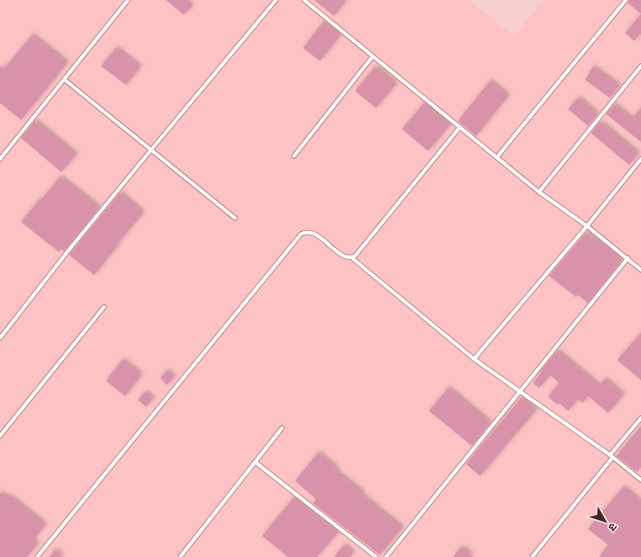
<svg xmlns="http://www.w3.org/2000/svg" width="641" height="557" font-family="'Fira Sans','Noto Sans Devanagari',sans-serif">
<defs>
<filter id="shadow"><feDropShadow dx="2" dy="-2" stdDeviation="2" flood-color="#0004"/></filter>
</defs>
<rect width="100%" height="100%" fill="#f7cfd0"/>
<!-- built -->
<path fill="#fdc3c4" d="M 0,0 L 469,0 L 514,36 L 544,0 L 641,0 L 641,557 L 0,557 Z"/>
<!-- building -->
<g fill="#d892aa" filter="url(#shadow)">
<path d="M 166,0 L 185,0 L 192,6 L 184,15 Z"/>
<path d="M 314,0 L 346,0 L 334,16 Z"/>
<path d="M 629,0 L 641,0 L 641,14 L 628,3 Z"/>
<path d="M 641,14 L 641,33 L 634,41 L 625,33 Z"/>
<path d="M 324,21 L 341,34 L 320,61 L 303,48 Z"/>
<path d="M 32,35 L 67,63 L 21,120 L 0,103 L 0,66 L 4,69 Z"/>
<path d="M 116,48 L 140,67 L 126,85 L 101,66 Z"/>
<path d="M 375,67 L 396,84 L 376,108 L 355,91 Z"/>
<path d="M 593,67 L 619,86 L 610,98 L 585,80 Z"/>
<path d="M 490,81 L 508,96 L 476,136 L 458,121 Z"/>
<path d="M 578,98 L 597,114 L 588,126 L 568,109 Z"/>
<path d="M 424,103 L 450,125 L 428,151 L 402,129 Z"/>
<path d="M 614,105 L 632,119 L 641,108 L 641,142 L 606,114 Z"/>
<path d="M 35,121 L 76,155 L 61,172 L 21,138 Z"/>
<path d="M 600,122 L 638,154 L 629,165 L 591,133 Z"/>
<path d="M 60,177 L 99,208 L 64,251 L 61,249 L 59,252 L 21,222 L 39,200 L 40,201 Z"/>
<path d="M 120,193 L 143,213 L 117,244 L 118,245 L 94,275 L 69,255 Z"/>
<path d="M 586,233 L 597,242 L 599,240 L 622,260 L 588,303 L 578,295 L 576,297 L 549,276 Z"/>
<path d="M 641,333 L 641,380 L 617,360 Z"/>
<path d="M 557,351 L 599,386 L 605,379 L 623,395 L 608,413 L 588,396 L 583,403 L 578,399 L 568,411 L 559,403 L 558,405 L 548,397 L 559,383 L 550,375 L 539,388 L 533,383 L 541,373 L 540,372 Z"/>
<path d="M 122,360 L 141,375 L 125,396 L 106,381 Z"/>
<path d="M 167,371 L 174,377 L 167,385 L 160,378 Z"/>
<path d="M 448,388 L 490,423 L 472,446 L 429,411 Z"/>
<path d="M 145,392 L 153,398 L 146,407 L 138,400 Z"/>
<path d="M 521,398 L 536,410 L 480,476 L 466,464 Z"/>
<path d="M 641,426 L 641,467 L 637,472 L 616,456 Z"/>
<path d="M 318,453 L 337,469 L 335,471 L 363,493 L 361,495 L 402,528 L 380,555 L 313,503 L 316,499 L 295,481 Z"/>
<path d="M 623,487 L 641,502 L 641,557 L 599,557 L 608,545 L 588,529 Z"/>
<path d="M 0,492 L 8,498 L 9,496 L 45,525 L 33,540 L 37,544 L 27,557 L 0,557 Z"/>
<path d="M 294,497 L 338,532 L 317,557 L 288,557 L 262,536 Z"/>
<path d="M 344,545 L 353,553 L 350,557 L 334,557 Z"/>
<path d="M 461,547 L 473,557 L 453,557 Z"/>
<path d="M 55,550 L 63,557 L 49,557 Z"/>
</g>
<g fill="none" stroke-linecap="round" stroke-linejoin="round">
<defs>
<g id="lane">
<path d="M 304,0 L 539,192 L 587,226 L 641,270"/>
<path d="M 65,80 L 235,218"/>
<path d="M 294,156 L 373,56"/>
<path d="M 497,157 L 626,0"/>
<path d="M 0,159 L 128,0"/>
<path d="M 539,192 L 641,66"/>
<path d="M 352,258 L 474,359 L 587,226 L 641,159"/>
<path d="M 0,338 L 72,246 L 151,150 L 276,0"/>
<path d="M 474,359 L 610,455 L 641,480"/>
<path d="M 0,436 L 104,307"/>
<path d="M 610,455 L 641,418"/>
<path d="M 255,462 L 376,557"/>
<path d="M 37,557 L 301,234 C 321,224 337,265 355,256 L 460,127"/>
<path d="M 180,557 L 282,428"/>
<path d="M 386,557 L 628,258"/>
<path d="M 532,557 L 613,457"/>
</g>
</defs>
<!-- lane casing -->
<use href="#lane" stroke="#c88b8d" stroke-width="5.5"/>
<!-- lane -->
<use href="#lane" stroke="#fff" stroke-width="3.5"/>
</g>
<!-- north arrow -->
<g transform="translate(605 521) rotate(129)" stroke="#fbe0e0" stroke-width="3" paint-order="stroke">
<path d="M0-3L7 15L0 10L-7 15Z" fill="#412829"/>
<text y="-6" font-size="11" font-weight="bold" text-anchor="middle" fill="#412829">उ</text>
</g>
</svg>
